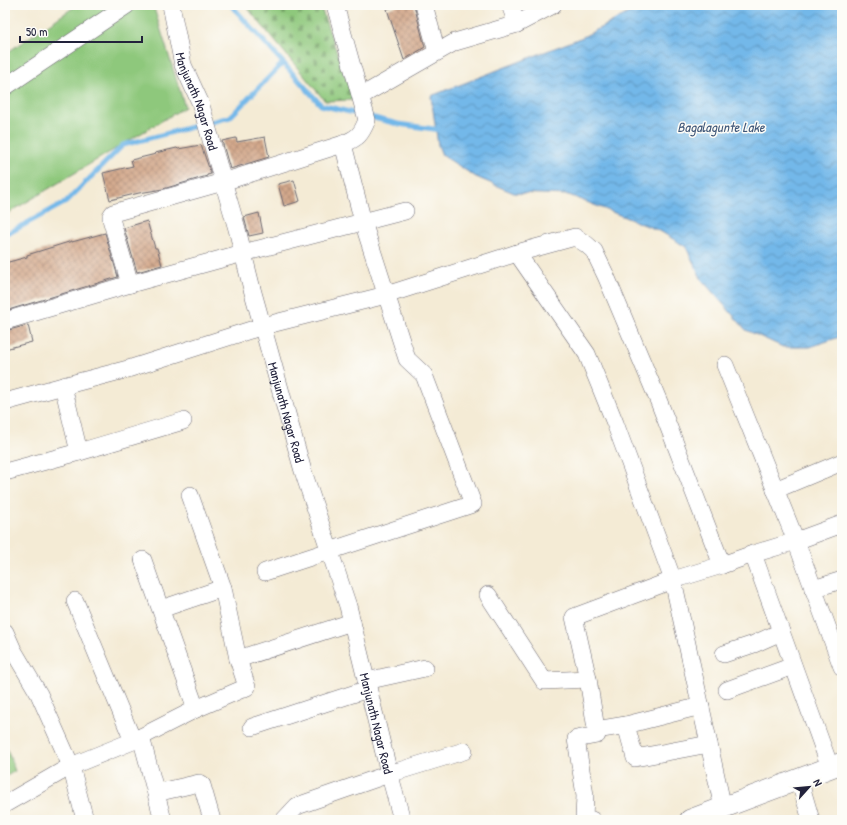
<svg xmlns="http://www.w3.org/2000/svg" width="847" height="825" font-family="'Patrick Hand',sans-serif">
<defs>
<pattern id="cemetery-stones" width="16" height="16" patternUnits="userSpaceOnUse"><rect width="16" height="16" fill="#8ec87c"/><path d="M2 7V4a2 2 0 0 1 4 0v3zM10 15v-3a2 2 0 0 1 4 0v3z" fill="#74a267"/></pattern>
<pattern id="water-waves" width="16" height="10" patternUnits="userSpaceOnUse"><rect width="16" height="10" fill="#73b8e9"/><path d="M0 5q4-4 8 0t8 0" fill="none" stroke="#5e95be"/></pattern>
<pattern id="building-cross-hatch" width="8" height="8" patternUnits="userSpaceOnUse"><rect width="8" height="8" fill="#d3a88b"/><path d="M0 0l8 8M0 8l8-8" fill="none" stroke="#ab8873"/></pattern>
</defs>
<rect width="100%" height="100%" fill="#fdfcf7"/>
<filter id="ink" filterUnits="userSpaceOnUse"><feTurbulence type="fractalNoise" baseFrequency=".025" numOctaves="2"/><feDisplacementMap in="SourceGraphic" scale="8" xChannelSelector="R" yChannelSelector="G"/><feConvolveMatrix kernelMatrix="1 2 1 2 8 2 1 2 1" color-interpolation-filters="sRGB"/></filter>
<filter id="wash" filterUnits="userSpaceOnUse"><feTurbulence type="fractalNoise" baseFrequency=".012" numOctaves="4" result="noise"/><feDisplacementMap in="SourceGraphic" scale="16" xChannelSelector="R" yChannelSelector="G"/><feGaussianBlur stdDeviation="0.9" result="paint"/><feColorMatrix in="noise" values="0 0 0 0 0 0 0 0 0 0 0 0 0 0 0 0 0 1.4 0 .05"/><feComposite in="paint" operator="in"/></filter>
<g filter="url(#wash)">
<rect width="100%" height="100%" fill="#f4ebd5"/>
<!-- green -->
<g fill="#8ec87c" stroke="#58755c">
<path d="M 77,5 L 153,5 L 185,107 L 5,215 L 5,54 Z"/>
<path d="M 5,744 L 15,771 L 5,777 Z"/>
</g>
<!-- cemetery -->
<path fill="url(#cemetery-stones)" stroke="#58755c" d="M 245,5 L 320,5 L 354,100 L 325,101 Z"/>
<!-- water -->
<path fill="url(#water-waves)" stroke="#4a6d92" d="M 642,5 L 842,5 L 842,336 L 810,347 L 783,347 L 746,330 L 702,280 L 686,247 L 660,231 L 569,195 L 514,193 L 476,177 L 442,155 L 438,145 L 431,96 L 583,37 L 638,8 Z"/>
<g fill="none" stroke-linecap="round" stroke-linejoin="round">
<!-- stream -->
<g stroke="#73b8e9" stroke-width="5">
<path d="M 231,5 L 321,105 L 362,115"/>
<path d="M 370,117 L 398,124 L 441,130"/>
<path d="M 5,235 L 66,202 L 123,145 L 230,117 L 283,63"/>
</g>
</g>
<g id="blocks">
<!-- building -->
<g fill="url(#building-cross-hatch)">
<path d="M 400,5 L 414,5 L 425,47 L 404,60 L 387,9 Z"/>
<path d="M 265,137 L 269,157 L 230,169 L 222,141 L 236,138 L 237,142 Z"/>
<path d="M 201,145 L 211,174 L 207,175 L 207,176 L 163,189 L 139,193 L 110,200 L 103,173 L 133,166 L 131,160 L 156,154 L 155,153 L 177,148 L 178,149 Z"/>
<path d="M 294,180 L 300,201 L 284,206 L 278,184 Z"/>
<path d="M 259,213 L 263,233 L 249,236 L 244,217 Z"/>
<path d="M 147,221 L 155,248 L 157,248 L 162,265 L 137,272 L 124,228 Z"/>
<path d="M 105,233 L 118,277 L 5,311 L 5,263 L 27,257 L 27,255 L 72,241 L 72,242 Z"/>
<path d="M 28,325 L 32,342 L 5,349 L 5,331 Z"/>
</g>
</g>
</g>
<g filter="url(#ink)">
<use href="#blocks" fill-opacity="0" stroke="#6c6871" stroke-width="1"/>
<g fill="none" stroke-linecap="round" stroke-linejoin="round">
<defs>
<g id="minor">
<path id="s1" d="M 171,5 L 183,65 L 200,102 L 237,229 L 252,289 L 303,471 L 348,606 L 387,765 L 402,820"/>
<path d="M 424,5 L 437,52"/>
<path d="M 510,5 L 517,24"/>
<path d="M 5,87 L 127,5"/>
<path d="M 361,96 L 455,42 L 517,24 L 553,5"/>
<path d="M 517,253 L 587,354 L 615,423 L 673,580 L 723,808"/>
<path d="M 130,284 L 111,219 L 111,216 L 113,213 L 223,182 L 343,144 C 358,138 361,135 367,120 L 335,5"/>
<path d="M 5,321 L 130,284 L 243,253 L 405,211"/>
<path d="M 725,365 L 796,541 L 842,667"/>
<path d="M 63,386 L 79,452"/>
<path d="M 5,402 L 63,386 L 128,369 L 263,326 L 386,295 L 517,253 L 575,237 L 586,244 L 594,251 L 606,276 L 659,402 L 722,565"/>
<path d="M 5,472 L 79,452 L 183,421"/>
<path d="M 775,490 L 842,462"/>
<path d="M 753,554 L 830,767"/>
<path d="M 143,560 L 196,709"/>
<path d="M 265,572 L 473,504 L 424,375 L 407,359 L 363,222 L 343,144"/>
<path d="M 813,589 L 842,580"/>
<path d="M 488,595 L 544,681 L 588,679"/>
<path d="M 75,601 L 133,741"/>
<path d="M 161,609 L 223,588"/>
<path d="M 5,632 L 13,650 L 39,694 L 71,766 L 85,820"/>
<path d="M 724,654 L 754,644 L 781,632"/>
<path d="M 238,659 L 352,622"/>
<path d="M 366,681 L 425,668"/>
<path d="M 727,690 L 793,666"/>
<path d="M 626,725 L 635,758 L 709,744"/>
<path d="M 252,727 L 368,689"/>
<path d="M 596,730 L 626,725 L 701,706"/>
<path d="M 141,737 L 163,820"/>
<path d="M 799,779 L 811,820"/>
<path d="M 156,793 L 199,783 L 202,785 L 212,820"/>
<path d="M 5,804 L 71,766 L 133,741 L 196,709 L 247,687 L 238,659 L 223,588 L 190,495"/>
<path d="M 284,820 L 297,806 L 389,774 L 464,751"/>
<path d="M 592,820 L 584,818 L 585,795 L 576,739 L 597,735 L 588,679 L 574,617 L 673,580 L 722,565 L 753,554 L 796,541 L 842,524"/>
</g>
<path id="tertiary" d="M 690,820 L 842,763"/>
</defs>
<!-- minor casing -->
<use href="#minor" stroke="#6c6871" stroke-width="18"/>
<!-- tertiary casing -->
<use href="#tertiary" stroke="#6c6871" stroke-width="22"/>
<!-- minor -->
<use href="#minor" stroke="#fff" stroke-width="17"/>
<!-- tertiary -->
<use href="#tertiary" stroke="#fff" stroke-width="21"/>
</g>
</g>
<g text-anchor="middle" stroke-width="3" stroke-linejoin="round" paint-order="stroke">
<!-- street labels -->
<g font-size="13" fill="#22223b" stroke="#fdfcf7">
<text dy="5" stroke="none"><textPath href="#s1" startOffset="100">Manjunath Nagar Road</textPath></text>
<text dy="5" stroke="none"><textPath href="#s1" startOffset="424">Manjunath Nagar Road</textPath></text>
<text dy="5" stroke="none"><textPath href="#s1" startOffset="748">Manjunath Nagar Road</textPath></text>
</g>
<!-- water labels -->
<g font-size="14" font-style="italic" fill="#3e5678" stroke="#fdfcf7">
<text x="721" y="132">Bagalagunte Lake</text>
</g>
</g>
<!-- margin -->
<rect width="847" height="825" fill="none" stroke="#fdfcf7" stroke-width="20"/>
<!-- north arrow -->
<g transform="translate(809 787) rotate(63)" stroke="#fdfcf7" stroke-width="3" paint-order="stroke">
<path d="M0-3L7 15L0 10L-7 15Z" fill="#22223b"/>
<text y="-6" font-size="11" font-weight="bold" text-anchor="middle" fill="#22223b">N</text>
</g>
<!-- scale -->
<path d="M20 36v6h122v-6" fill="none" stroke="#22223b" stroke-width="2"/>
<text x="26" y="36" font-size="12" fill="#22223b" stroke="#fdfcf7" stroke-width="3" paint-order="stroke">50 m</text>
</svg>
